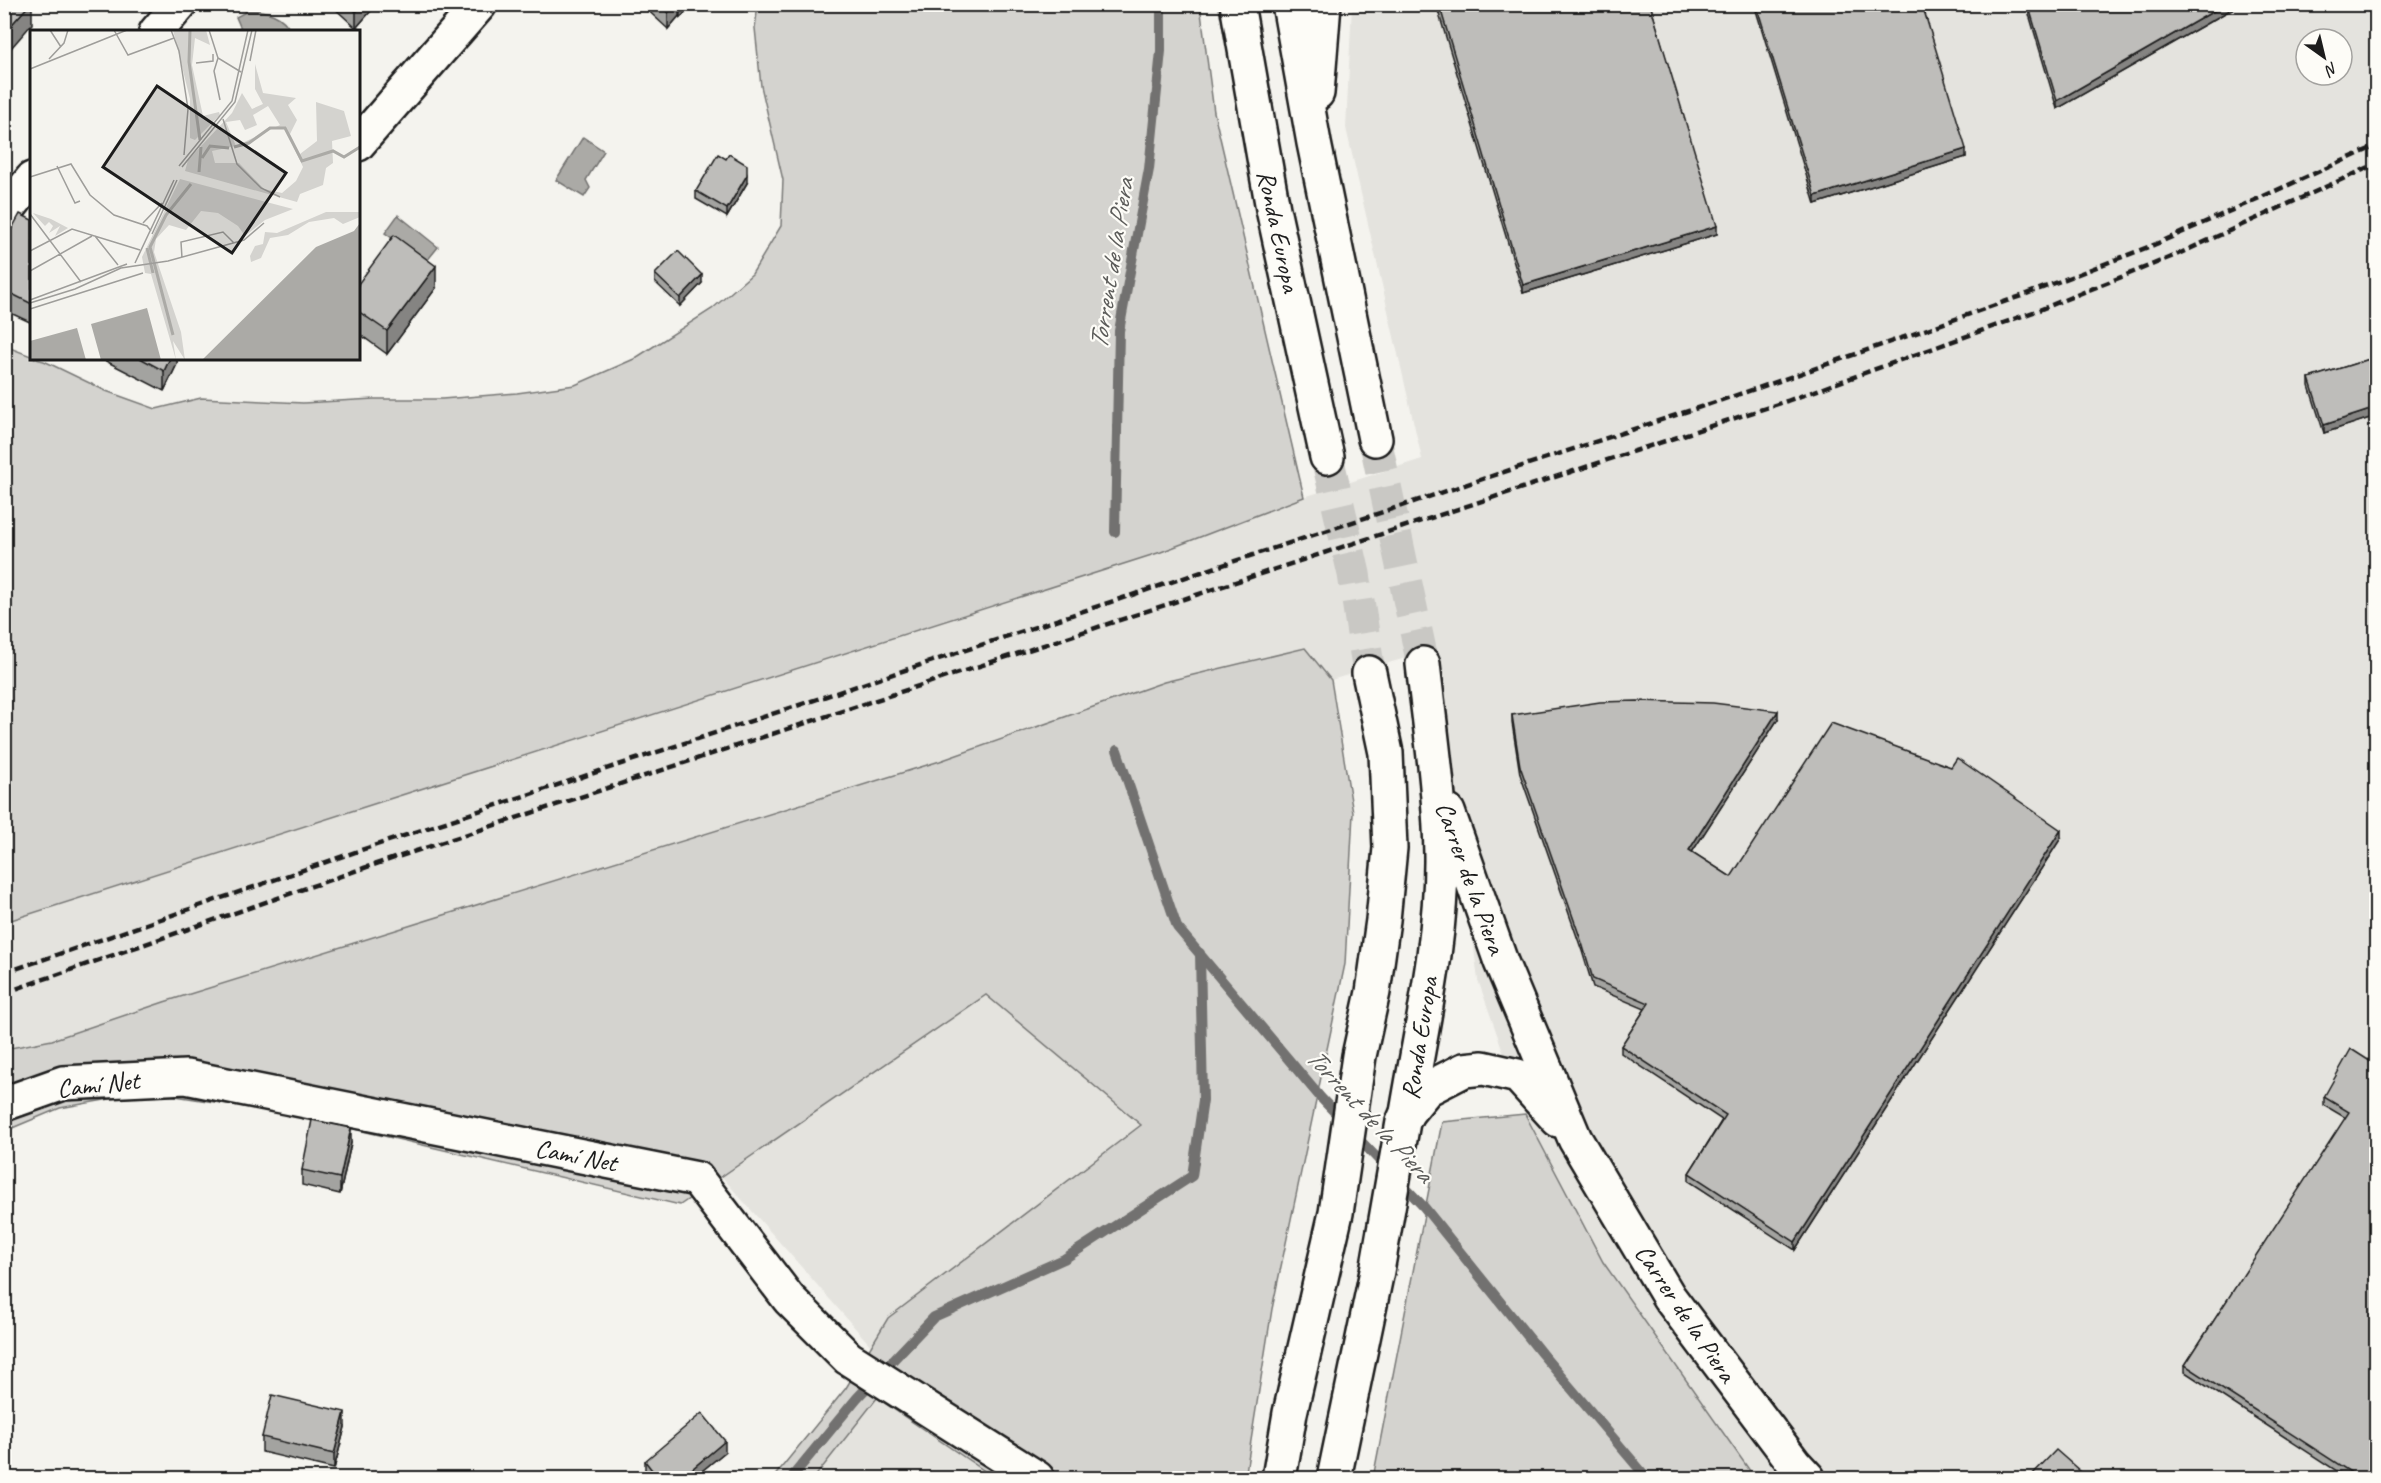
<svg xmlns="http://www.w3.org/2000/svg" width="2381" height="1483" font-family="Caveat,sans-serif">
<rect width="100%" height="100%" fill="#f4f3ee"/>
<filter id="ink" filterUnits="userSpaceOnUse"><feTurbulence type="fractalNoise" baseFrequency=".0167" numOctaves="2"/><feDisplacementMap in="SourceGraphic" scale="12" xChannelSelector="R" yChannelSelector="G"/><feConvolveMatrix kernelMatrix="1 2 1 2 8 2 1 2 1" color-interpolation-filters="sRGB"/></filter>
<g filter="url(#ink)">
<!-- built -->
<g fill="#e4e3de" fill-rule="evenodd">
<path d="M 1352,5 L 2376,5 L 2376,1478 L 1755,1478 L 1603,1262 L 1525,1114 L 1478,980 L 1436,649 L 1331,680 L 1305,648 L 1164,682 L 940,761 L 164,1002 L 52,1040 L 5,1049 L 5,922 L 1161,552 L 1304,497 L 1422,459 L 1346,128 ZM 2306,39 L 2342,39 L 2342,75 L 2306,75 Z"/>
<path d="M 986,995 L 1142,1124 L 888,1318 L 871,1346 L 722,1177 Z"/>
<path d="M 877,1398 L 995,1478 L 814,1478 Z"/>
</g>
<!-- green -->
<g fill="#d4d3cf" stroke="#787876" stroke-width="1.5">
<path d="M 758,5 L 1200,5 L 1214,112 L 1304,497 L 1161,552 L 5,922 L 5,346 L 31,356 L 32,358 L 44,361 L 106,391 L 156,409 L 201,398 L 303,403 L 374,399 L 442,399 L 517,393 L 575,385 L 634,359 L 712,309 L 752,274 L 781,226 L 783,180 L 761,86 L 755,28 Z"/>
<path d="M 1305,648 L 1331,680 L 1353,813 L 1345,964 L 1272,1309 L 1245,1478 L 995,1478 L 877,1398 L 814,1478 L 773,1478 L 846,1388 L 888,1318 L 1141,1125 L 986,995 L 680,1205 L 285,1113 L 149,1092 L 60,1108 L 5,1131 L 5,1049 L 52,1040 L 164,1002 L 940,761 L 1164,682 Z"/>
<path d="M 1525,1114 L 1603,1262 L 1755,1478 L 1373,1478 L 1442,1122 Z"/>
</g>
<!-- water -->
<g fill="#abaaa6" stroke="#72716f" stroke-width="1.5">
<path d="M 249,10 C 265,10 284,15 290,31 L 242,31 L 236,17 Z"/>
<path d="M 583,137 L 604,151 L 586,180 L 590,188 L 584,197 L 556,180 Z"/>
<path d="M 398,215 L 438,247 L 426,262 L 385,233 Z"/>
</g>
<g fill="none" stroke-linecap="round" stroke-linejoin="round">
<!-- stream -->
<g stroke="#72716f" stroke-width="10">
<path d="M 1115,532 L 1119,331 L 1149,169 L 1161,51 L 1161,4"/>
<path d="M 1117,750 L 1177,927 L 1321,1098 L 1344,1122"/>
<path d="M 1354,1134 L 1424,1207 L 1542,1354 L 1647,1478"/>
<path d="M 791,1478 L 857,1398 L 934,1317 L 1064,1259 L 1192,1176 L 1203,1100 L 1200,953"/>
</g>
<!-- minor-tunnel -->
<g stroke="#c9c8c4" stroke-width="33" stroke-dasharray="33 16" stroke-linecap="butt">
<path d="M 1375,439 L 1423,664"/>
<path d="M 1327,457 L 1354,574 L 1369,673"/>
</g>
<defs>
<g id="minor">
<path d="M 1237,4 L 1273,209 L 1327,457"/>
<path d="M 1289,4 L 1314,143 L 1375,439"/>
<path d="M 156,32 L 180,4"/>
<path d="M 1317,93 L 1324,4"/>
<path d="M 358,144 L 480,4"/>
<path d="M 4,214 L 32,179"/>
<path d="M 1448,812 L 1501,962 L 1575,1139 L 1669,1297 L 1794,1463 L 1808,1478"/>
<path d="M 4,1104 L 63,1083 L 186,1077 L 697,1179 L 789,1299 L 848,1358 L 1037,1478"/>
<path d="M 1407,1113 L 1427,1089 L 1464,1070 L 1483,1068 L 1518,1076 L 1558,1120"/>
<path d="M 1279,1478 L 1290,1413 L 1336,1213 L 1359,1056 L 1373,992 L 1383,920 L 1390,848 L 1386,753 L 1369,673"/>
<path d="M 1334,1478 L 1377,1271 L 1403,1122 L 1407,1113 C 1421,1028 1442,941 1441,855 C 1440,791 1430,727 1423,664"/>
</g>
</defs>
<!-- minor casing -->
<use href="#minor" stroke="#1c1c1c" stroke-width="38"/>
<!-- minor -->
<use href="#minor" stroke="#fdfcf7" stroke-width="33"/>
<!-- rail -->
<g stroke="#1c1c1c" stroke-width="4.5" stroke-dasharray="9 4.5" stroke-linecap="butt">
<path d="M 4,973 L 361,850 L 1779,381 L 2024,295 L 2156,244 L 2376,146"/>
<path d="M 4,993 L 364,868 L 1787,401 L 2039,310 L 2176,255 L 2376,164"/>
</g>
</g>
<!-- wall -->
<g fill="#a3a3a0" stroke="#1c1c1c" stroke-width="1.5">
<path d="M 330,4 L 377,4 L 356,28 Z"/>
<path d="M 641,4 L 693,4 L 680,18 L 679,16 L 668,29 Z"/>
<path d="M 1436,4 L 1650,4 L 1717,234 L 1523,293 Z"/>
<path d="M 1754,4 L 1922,4 L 1966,157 L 1815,204 Z"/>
<path d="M 2026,4 L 2239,4 L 2239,5 L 2057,109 Z"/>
<path d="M 747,183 L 727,217 L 696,199 L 696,191 Z"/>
<path d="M 32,220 L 32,323 L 4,310 L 4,243 Z"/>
<path d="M 655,274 L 702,283 L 680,306 L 655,282 Z"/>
<path d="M 358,284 L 436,288 L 387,354 L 358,333 Z"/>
<path d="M 2376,357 L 2376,416 L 2324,433 L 2309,386 L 2309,378 Z"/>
<path d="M 100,358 L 177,358 L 177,364 L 164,391 Z"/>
<path d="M 1512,715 L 1778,719 L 1692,852 L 1731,877 L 2061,838 L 1795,1250 L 1689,1181 L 1689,1173 L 1722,1120 L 1621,1053 L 1621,1046 L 1645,1009 L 1593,987 L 1582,951 L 1520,774 L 1512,723 Z"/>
<path d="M 2376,1065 L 2376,1479 L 2349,1479 L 2185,1372 L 2185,1365 L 2346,1118 L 2324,1105 L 2324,1097 Z"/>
<path d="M 351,1143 L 340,1194 L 302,1185 L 302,1170 Z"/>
<path d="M 345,1427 L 334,1469 L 262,1452 L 262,1437 Z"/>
<path d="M 725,1452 L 692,1479 L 649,1479 L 650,1478 L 645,1471 L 645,1461 Z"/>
</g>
<!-- shaded-wall -->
<g fill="#858482" stroke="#1c1c1c" stroke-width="1.5">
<path d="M 30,4 L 32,4 L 32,24 L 5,55 L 5,32 Z"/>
<path d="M 363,4 L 377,4 L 356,28 L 356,12 Z"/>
<path d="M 675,4 L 679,4 L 679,16 L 668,29 L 668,13 Z"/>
<path d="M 680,4 L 693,4 L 680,18 Z"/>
<path d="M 2226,4 L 2239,5 L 2057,109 L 2057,101 Z"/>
<path d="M 1966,149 L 1966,157 L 1815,204 L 1815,196 Z"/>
<path d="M 747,175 L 747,183 L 727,217 L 727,209 Z"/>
<path d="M 1717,226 L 1717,234 L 1523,293 L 1523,285 Z"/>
<path d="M 436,266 L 436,288 L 387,354 L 387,331 Z"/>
<path d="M 702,275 L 702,283 L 680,306 L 680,298 Z"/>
<path d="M 170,358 L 177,358 L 177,364 L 164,391 L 164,371 Z"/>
<path d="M 2376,408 L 2376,416 L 2324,433 L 2324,425 Z"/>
<path d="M 1778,711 L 1778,719 L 1689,857 L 1689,850 Z"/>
<path d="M 2061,830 L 2061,838 L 1795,1250 L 1795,1242 Z"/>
<path d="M 351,1128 L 351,1143 L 340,1194 L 340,1178 Z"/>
<path d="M 345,1412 L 345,1427 L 334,1469 L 334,1454 Z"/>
<path d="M 725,1441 L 725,1452 L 692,1479 L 680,1479 Z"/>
</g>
<!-- building -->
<g fill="#bebdba" stroke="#1c1c1c" stroke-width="1.5">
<path d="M 4,4 L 30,4 L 5,32 L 4,32 Z"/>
<path d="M 347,4 L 363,4 L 356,12 Z"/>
<path d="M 658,4 L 675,4 L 668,13 Z"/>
<path d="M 1439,4 L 1650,4 L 1717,226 L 1523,285 Z"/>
<path d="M 1756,4 L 1922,4 L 1966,149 L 1815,196 Z"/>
<path d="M 2028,4 L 2226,4 L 2057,101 Z"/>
<path d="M 718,154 L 726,159 L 729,154 L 747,165 L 747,175 L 727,209 L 696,191 Z"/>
<path d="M 20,214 L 32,220 L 32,304 L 4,290 L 4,243 Z"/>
<path d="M 394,235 L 436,266 L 387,331 L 358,311 L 358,284 Z"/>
<path d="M 678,251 L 702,275 L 680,298 L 655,274 Z"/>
<path d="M 2376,357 L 2376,408 L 2324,425 L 2309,378 Z"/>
<path d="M 140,358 L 170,358 L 164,371 Z"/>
<path d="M 1637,701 L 1713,703 L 1778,711 L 1689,850 L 1731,877 L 1831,723 L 1951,767 L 1957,758 L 2061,830 L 1795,1242 L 1689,1173 L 1726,1115 L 1621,1046 L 1649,1003 L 1593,979 L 1582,943 L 1520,766 L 1512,715 L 1600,702 Z"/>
<path d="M 2351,1049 L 2376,1065 L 2376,1479 L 2361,1479 L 2185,1365 L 2349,1112 L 2324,1097 Z"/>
<path d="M 312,1120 L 351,1128 L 340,1178 L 302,1170 Z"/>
<path d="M 272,1395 L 345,1412 L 334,1454 L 262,1437 Z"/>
<path d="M 702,1413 L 725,1441 L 680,1479 L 649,1479 L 655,1474 L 645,1461 Z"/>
<path d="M 2056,1450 L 2089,1479 L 2028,1479 Z"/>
</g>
</g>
<g text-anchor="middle" stroke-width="4.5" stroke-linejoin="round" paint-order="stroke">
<!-- street labels -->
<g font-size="26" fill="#1c1c1c" stroke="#fdfcf7">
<text transform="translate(1279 231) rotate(78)" y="9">Ronda Europa</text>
<text transform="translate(1471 878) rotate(70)" y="9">Carrer de la Piera</text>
<text transform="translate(1419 1038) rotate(-81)" y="9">Ronda Europa</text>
<text transform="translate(98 1084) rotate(-6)" y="9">Camí Net</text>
<text transform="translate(576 1155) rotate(11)" y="9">Camí Net</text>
<text transform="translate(1686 1313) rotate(56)" y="9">Carrer de la Piera</text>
</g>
<!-- water labels -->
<g font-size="27" font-style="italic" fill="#5c5c5a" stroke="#fdfcf7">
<text transform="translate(1111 264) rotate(-81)" y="9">Torrent de la Piera</text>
<text transform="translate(1370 1115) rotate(47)" y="9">Torrent de la Piera</text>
</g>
</g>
<!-- overview -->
<g transform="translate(30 30)">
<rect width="330" height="330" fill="#f4f3ee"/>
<path d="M 143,0 L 176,0 L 180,15 L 165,8 L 162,35 L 173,86 L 189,82 L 190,85 L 165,110 L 160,108 L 160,69 ZM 225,34 L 233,63 L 266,68 L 258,75 L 267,90 L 260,104 L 270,124 L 287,111 L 286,72 L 314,81 L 321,106 L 302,111 L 303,133 L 296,138 L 293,155 L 270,164 L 267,172 L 155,141 L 158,130 L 202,83 L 212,63 L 222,79 L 233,74 L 225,59 ZM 238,76 L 250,95 L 206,116 L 196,92 L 210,90 L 215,100 L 227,95 L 223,85 ZM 241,98 L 255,99 L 273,137 L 266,151 L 252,163 L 234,159 L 209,133 L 185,133 L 182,121 L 220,113 ZM 150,149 L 263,179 L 235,190 L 215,206 L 208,196 L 188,183 L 171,181 L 156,200 L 139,195 L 126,209 L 124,222 L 151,302 L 155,330 L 143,311 L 146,330 L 121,244 L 115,243 L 112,227 ZM 296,182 L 330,182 L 330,187 L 313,194 L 304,188 L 279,192 L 258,205 L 240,208 L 231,228 L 221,232 L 220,226 L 225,216 L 233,214 L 235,202 L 247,203 ZM 3,183 L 21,189 L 38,198 L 25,206 L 30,196 L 19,203 L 23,196 L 19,192 L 15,196 Z" fill="#d4d3cf" fill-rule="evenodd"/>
<path d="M 330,193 L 330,330 L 172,330 L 286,217 L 324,201 ZM 117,278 L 131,330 L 71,330 L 61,294 ZM 47,298 L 56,330 L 0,330 L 0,311 Z" fill="#abaaa6"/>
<path fill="none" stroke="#abaaa6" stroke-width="3" d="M 160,0 L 159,32 L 170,110M 204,117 L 219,113 L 240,98 L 255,98 L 272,131 L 303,121 L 314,127 L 330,117M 172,128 L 180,116 L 199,118M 169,142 L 171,117M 117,218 L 123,243M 143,305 L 120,217 L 136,185 L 161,154"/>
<path fill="none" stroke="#9e9d9a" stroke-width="1.5" d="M 20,0 L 31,17M 84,0 L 98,25 L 144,8M 141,0 L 149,21 L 158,79 L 154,125M 179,0 L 188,28 L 211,42M 188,28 L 184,41 L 190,70M 19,29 L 34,13 L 38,0M 220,31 L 226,0M 166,33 L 183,31 L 183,24M 0,39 L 97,0M 193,89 L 207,134 L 231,158 L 250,167M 27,136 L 45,173 L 50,171M 149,136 L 202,71 L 218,0M 152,137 L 205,72 L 222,0M 0,147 L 41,134 L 60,165 L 84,185 L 117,196 L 121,201M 0,184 L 51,252M 113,193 L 132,173M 122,204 L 147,150M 65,206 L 88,235M 0,221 L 42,199 L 110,220M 152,228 L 151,212 L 193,202 L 204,213M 105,233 L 144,150M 0,241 L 62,206M 0,270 L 97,234M 0,273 L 45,259 L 91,238 L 138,231 L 214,210 L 234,193M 0,279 L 113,243"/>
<path fill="#1c1c1c" fill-opacity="0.15" stroke="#1c1c1c" stroke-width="3" d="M 127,56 L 256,143 L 202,223 L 73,137 Z"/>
<rect width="330" height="330" fill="none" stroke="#1c1c1c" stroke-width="3"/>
</g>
<!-- margin -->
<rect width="2381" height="1483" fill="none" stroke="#fdfcf7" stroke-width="24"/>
<rect x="12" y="12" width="2357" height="1459" fill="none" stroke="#1c1c1c" stroke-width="2" filter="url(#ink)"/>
<!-- north arrow -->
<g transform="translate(2324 57) rotate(146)"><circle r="28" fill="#fdfcf7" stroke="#a3a29f" stroke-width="1.5"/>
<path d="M0-4.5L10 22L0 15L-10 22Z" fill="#1c1c1c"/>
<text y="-9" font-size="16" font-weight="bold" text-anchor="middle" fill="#1c1c1c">N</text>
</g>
</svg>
